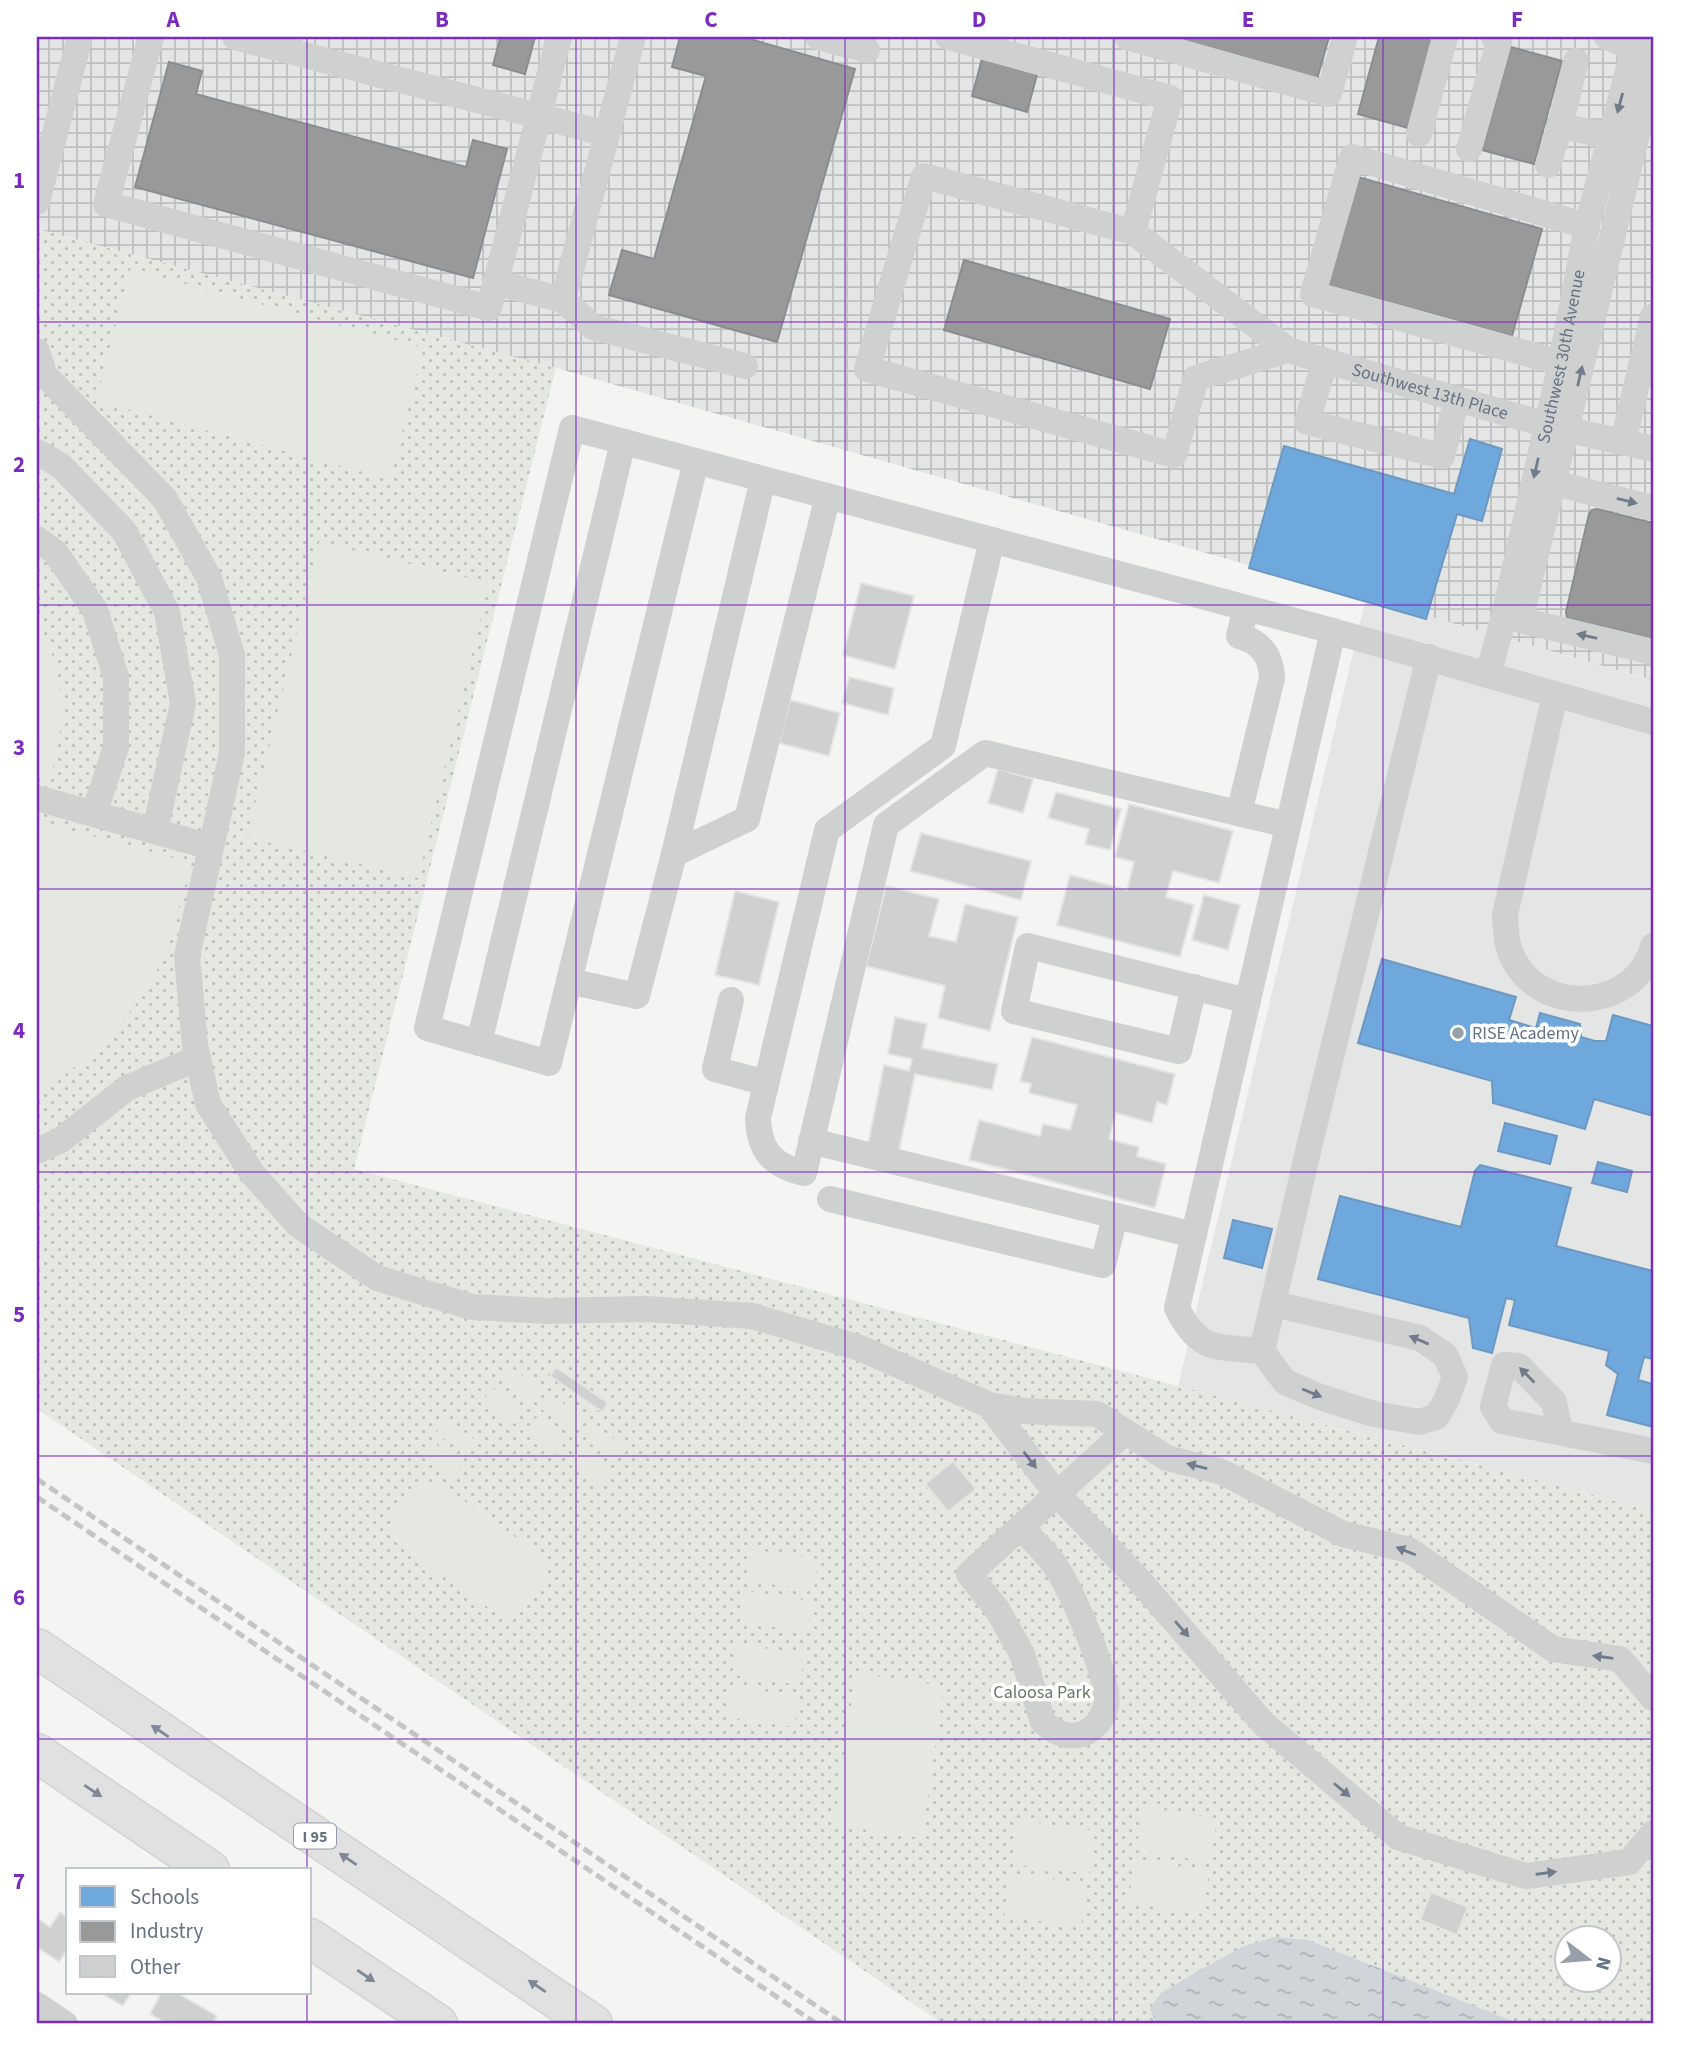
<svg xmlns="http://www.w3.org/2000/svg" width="1690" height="2061" font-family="'Source Sans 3',sans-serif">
<defs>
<pattern id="industrial-grid" width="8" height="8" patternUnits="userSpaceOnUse" patternTransform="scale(1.75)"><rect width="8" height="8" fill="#e4e6e6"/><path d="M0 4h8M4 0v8" fill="none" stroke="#bcbfc0"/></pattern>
<pattern id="grass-dots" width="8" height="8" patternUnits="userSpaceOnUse" patternTransform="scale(1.75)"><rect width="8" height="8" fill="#e4e8e1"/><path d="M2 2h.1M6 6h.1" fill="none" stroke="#bcc0bc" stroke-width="1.8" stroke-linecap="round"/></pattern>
<pattern id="water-ripples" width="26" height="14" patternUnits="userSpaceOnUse" patternTransform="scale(1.75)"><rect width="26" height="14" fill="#cfd5d9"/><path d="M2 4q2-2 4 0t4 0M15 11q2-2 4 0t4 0" fill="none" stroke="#acb1b5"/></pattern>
</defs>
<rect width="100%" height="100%" fill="#f4f5f3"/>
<!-- built -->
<path fill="#e4e6e6" d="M 1366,598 L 1653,680 L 1653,1511 L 1178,1386 Z"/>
<!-- industrial -->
<path fill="url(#industrial-grid)" d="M 37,37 L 1653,37 L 1653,680 L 556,368 L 37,229 Z"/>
<!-- grass -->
<path fill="url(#grass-dots)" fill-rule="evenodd" d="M 37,229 L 556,368 L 354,1169 L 1653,1511 L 1653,2024 L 943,2024 L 37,1409 ZM 1568,1938 L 1610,1938 L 1610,1980 L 1568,1980 Z"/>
<!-- pitch -->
<g fill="#e4e8e1">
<path d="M 130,269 L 424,348 L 390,479 L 96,401 Z"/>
<path d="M 319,542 L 489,583 L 418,878 L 247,837 Z"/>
<path d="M 37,619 C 67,680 67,715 50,779 L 37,776 Z"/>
<path d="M 37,821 L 192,863 C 181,897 173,933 159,966 C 140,1012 79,1069 37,1094 Z"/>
<path d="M 508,1365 L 539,1387 L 530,1401 L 498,1379 Z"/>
<path d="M 492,1388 L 524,1410 L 514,1424 L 482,1402 Z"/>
<path d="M 551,1395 L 583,1417 L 573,1431 L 541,1409 Z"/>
<path d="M 536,1417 L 567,1439 L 557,1454 L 526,1432 Z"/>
<path d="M 446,1419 L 477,1441 L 467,1455 L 436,1433 Z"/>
<path d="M 594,1425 L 626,1447 L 616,1461 L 585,1440 Z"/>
<path d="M 431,1441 L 462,1463 L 453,1477 L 421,1455 Z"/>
<path d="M 579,1447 L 610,1469 L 601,1484 L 569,1462 Z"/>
<path d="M 425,1482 L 434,1482 L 443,1486 L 542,1556 L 547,1569 L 546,1577 L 526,1608 L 511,1616 L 495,1612 L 400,1547 C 380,1526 402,1491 425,1482 Z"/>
<path d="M 751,1549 L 818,1559 L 814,1590 L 746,1581 Z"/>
<path d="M 745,1591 L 812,1601 L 808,1632 L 740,1622 Z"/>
<path d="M 737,1644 L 804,1654 L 800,1685 L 732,1675 Z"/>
<path d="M 856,1673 L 944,1686 L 922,1838 L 834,1825 Z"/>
<path d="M 731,1686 L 798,1696 L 794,1727 L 726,1717 Z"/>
<path d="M 1143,1807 L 1217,1818 L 1211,1862 L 1136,1850 Z"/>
<path d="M 1019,1820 L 1095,1831 L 1089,1874 L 1012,1864 Z"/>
<path d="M 1135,1859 L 1209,1871 L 1202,1914 L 1128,1903 Z"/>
<path d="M 1011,1873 L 1087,1884 L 1081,1927 L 1004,1916 Z"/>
</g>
<!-- water -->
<path fill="url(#water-ripples)" d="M 1275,1937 L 1308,1940 L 1520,2024 L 1156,2023 L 1150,2009 L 1161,1993 L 1200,1970 L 1244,1946 Z"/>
<!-- schools -->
<g fill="#6fa8dc" stroke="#6c98c1" stroke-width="2">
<path d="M 1470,439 L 1502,449 L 1482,521 L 1457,514 L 1426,619 L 1249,568 L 1284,446 L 1454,494 Z"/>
<path d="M 1382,959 L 1516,997 L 1509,1020 L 1536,1028 L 1540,1013 L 1580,1024 L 1581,1037 L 1595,1041 L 1606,1041 L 1613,1015 L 1653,1026 L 1653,1116 L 1594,1099 L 1585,1129 L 1493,1103 L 1492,1081 L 1358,1043 Z"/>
<path d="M 1505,1123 L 1557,1136 L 1550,1164 L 1498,1151 Z"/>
<path d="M 1598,1162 L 1632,1171 L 1627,1192 L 1592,1183 Z"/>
<path d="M 1480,1165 L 1571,1188 L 1556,1246 L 1653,1271 L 1653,1359 L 1644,1357 L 1638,1380 L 1653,1384 L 1653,1427 L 1607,1415 L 1618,1374 L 1606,1365 L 1609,1351 L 1509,1325 L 1515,1300 L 1506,1298 L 1492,1353 L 1473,1348 L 1469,1318 L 1318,1279 L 1340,1196 L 1461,1227 L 1475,1171 Z"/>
<path d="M 1233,1220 L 1272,1229 L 1262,1268 L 1224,1258 Z"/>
</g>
<!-- industry -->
<g fill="#999" stroke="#898d92" stroke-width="2">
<path d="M 492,37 L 535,37 L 525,74 L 493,65 L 500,39 Z"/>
<path d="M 680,37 L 743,37 L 855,69 L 777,342 L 609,295 L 622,250 L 654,259 L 706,76 L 672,67 Z"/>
<path d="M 1168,37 L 1329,37 L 1317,79 Z"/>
<path d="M 1379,37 L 1433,37 L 1408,128 L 1358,114 Z"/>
<path d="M 1511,47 L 1562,61 L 1534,164 L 1482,150 Z"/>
<path d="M 983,55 L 1038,71 L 1027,112 L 972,96 Z"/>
<path d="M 169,62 L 202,71 L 196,94 L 466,167 L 473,140 L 507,149 L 473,278 L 135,187 Z"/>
<path d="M 1358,177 L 1542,229 L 1512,336 L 1327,285 Z"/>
<path d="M 964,260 L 1170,319 L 1150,389 L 944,330 Z"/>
<path d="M 1597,509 L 1653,523 L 1653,639 L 1567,618 L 1566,612 L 1589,514 L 1592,510 Z"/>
</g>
<!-- building -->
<g fill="#cfd0d0" stroke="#e4e4e3" stroke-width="2">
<path d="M 861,583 L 914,596 L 895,669 L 843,655 Z"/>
<path d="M 849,677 L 894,688 L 888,715 L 842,703 Z"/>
<path d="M 790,700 L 840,713 L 829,756 L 779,743 Z"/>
<path d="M 998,769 L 1033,779 L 1023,813 L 988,803 Z"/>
<path d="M 1056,792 L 1121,809 L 1110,850 L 1085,844 L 1089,829 L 1048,818 Z"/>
<path d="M 1129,804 L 1233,831 L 1219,883 L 1173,871 L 1166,897 L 1194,905 L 1180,957 L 1057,925 L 1070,875 L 1127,890 L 1134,862 L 1115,857 Z"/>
<path d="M 921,833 L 1031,861 L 1021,900 L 910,871 Z"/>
<path d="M 886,886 L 939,899 L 929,936 L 956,942 L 965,904 L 1018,917 L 990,1031 L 938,1018 L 945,986 L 866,966 Z"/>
<path d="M 735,891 L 779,902 L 759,985 L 715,975 Z"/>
<path d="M 1204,895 L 1240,905 L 1228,950 L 1192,940 Z"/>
<path d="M 895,1017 L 927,1024 L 922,1048 L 998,1064 L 992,1090 L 915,1074 L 899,1151 L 868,1144 L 884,1065 L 909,1071 L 912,1059 L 888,1054 Z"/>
<path d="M 1032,1037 L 1175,1074 L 1167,1105 L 1157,1102 L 1152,1123 L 1116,1113 L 1109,1139 L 1139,1147 L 1137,1156 L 1166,1164 L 1155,1208 L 969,1160 L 979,1120 L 1040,1136 L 1043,1124 L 1070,1130 L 1077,1105 L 1029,1093 L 1031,1084 L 1020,1081 Z"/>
<path d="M 556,1367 L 608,1403 L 602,1412 L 550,1376 Z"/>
<path d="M 953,1461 L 976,1489 L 948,1512 L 925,1484 Z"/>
<path d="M 1431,1892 L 1468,1907 L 1457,1935 L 1420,1920 Z"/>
<path d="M 60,1912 L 68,1918 L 68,1948 L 59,1962 L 37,1947 L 37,1918 L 50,1927 Z"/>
<path d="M 101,1993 L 131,1993 L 123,2006 Z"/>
<path d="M 161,1993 L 177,1993 L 217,2016 L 212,2024 L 168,2024 L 150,2014 Z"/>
</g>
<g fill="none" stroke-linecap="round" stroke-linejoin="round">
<defs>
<g id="highway">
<path d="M 37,1648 L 593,2024"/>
<path d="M 37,1753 L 210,1870"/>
<path d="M 310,1938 L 438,2024"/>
</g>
</defs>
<!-- highway casing -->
<use href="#highway" stroke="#d1d2d2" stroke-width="41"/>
<!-- minor -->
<g stroke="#cfd0d0" stroke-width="26">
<path d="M 151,37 L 106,204 L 489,308 L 539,116 L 235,37"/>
<path d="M 559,37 L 539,116 L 607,134"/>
<path d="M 818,37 L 867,50"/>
<path id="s1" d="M 948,37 L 1170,98 L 1133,232 L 1288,350 L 1547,425 L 1653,449"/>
<path d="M 1127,37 L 1329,94 L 1345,37"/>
<path d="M 1607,37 L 1651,56"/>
<path d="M 1560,126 L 1576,61"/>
<path d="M 1419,134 L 1445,37"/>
<path d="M 1469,149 L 1499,42 L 1494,37"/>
<path d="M 1548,165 L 1560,126 L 1611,136"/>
<path d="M 37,202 L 80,37"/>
<path d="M 1133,232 L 924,176 L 867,369 L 1174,455 L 1196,378 L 1288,350"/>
<path d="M 495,282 L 563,300 L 633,37"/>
<path d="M 563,300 L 593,327 L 745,366"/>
<path d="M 37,351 L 44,374 L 165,499 L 209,578 L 232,655 L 232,753 L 187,956 L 195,1045 L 208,1104 L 252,1173 L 298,1225 L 377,1278 L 472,1307 L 548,1311 L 647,1309 L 752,1316 L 860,1348 L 989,1405 L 1024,1411 L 1097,1414 L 1167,1458 L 1222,1472 L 1343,1534 L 1409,1550 L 1553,1649 L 1620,1659 L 1653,1698"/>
<path d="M 1325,361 L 1307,422 L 1442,456 L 1457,399"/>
<path d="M 1561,363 L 1313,294 L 1352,157 L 1587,226"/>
<path d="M 1623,442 L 1653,316"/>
<path d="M 37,452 L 61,466 L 124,531 L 167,612 L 183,703 L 155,831"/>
<path d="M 696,461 L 549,1063 L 427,1028 L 572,428 L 1333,631 L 1653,722"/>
<path d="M 1554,483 L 1653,508"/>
<path d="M 37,539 L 55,552 L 95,610 L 116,677 L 116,747 L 94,814"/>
<path d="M 992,540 L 943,746 L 827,830 L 758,1118 C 759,1150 772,1166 804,1173 L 886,825 L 985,753 L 1288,825"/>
<path d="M 1524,604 L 1653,68"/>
<path d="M 1504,616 L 1653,652"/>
<path id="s2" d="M 1488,675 L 1504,616 L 1561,363 L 1587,226 L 1637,37"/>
<path d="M 1555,695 L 1505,915 C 1506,932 1506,947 1515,962 C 1546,1017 1637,1009 1653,946"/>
<path d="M 37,798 L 211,847"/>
<path d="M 1239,813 L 1272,678 C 1271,655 1261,642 1239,636 L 1246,608"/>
<path d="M 674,854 L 763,479"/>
<path d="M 569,981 L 637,996 L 674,854 L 747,819 L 828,496"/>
<path d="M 1194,987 L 1179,1051 L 1014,1011 L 1028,946 L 1248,1001"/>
<path d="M 731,1000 L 715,1069 L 766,1083"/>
<path d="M 479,1043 L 623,442"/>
<path d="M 811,1141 L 1194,1235"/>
<path d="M 37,1151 L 61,1140 L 127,1088 L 198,1058"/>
<path d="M 830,1199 L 1103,1265 L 1115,1216"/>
<path d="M 1274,1304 L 1420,1338 L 1445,1355 L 1455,1377 L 1446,1401 L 1436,1417 L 1419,1422 L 1374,1414 L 1320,1397 L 1285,1382 L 1262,1351 C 1217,1346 1199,1353 1177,1308 L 1333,631"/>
<path d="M 1262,1351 L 1309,1147 L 1429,657"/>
<path d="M 989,1405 L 1056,1493 L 1139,1580 L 1264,1724 L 1398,1837 L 1526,1876 L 1629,1862 L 1653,1833"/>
<path d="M 1560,1431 L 1554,1402 L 1519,1366 L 1504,1365 L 1493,1407 L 1502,1421 L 1653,1451"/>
<path d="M 1022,1528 C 1032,1540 1045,1551 1054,1564 C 1071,1587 1111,1680 1106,1706 C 1103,1719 1094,1730 1082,1734 C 1066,1739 1054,1732 1043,1722 L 1022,1654 L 997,1609 L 969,1574 L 1125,1432"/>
<path d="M 37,2005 L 65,2024"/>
</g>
<!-- highway -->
<use href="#highway" stroke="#e1e1e2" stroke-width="38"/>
<!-- rail -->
<g stroke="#c4c5c5" stroke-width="5" stroke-dasharray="10 5" stroke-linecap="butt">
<path d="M 37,1479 L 843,2024"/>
<path d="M 37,1497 L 817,2024"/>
</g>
</g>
<!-- one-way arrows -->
<defs><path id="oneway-solid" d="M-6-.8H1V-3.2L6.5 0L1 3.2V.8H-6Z" transform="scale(1.75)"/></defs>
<g fill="#707b8b">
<use href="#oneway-solid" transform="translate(1620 103) rotate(105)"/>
<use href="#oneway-solid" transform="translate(1580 376) rotate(-77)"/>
<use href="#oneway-solid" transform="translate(1536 468) rotate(103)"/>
<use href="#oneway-solid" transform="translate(1627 501) rotate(14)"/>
<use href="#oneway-solid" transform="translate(1587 636) rotate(-167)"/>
<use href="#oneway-solid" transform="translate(1419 1340) rotate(-157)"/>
<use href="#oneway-solid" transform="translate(1527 1375) rotate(-135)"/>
<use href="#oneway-solid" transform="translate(1312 1393) rotate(22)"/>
<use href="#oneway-solid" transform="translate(1030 1460) rotate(53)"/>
<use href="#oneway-solid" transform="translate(1197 1466) rotate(-166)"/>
<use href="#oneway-solid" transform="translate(1406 1551) rotate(-158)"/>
<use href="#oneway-solid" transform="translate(1182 1629) rotate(49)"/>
<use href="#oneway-solid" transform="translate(1603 1657) rotate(-172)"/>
<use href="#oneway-solid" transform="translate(1342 1790) rotate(40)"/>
<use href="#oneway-solid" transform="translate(1546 1873) rotate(-8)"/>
</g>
<g fill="#7e8896">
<use href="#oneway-solid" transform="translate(160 1731) rotate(-146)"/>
<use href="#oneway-solid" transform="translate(93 1791) rotate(34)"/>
<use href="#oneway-solid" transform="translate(348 1859) rotate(-146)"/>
<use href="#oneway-solid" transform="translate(366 1976) rotate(34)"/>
<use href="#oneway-solid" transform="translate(537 1986) rotate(-146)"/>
</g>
<!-- grid -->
<path fill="none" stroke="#7b2cbf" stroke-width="2" stroke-opacity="0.55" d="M 307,37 L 307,1870M 576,37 L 576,2024M 845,37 L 845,2024M 1114,37 L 1114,2024M 1383,37 L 1383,2024M 37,322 L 1653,322M 37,605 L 1653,605M 37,889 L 1653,889M 37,1172 L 1653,1172M 37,1456 L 1653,1456M 37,1739 L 1653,1739M 307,1993 L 307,2024"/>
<!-- markers -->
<circle fill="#97a0aa" stroke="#fff" stroke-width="2.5" cx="1458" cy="1033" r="7"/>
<g text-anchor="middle" stroke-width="7" stroke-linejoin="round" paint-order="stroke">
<!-- shield labels -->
<rect fill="#fff" stroke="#939ca8" stroke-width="2" x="294" y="1823.5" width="42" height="25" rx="5"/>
<g font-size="16" font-weight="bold" fill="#657283">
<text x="315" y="1842">I 95</text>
</g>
<!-- street labels -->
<g font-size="18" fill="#657283" stroke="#fff">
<text dy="6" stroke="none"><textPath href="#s2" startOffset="327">Southwest 30th Avenue</textPath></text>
<text dy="6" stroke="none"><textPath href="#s1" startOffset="712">Southwest 13th Place</textPath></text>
</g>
<!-- poi labels -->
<g font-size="18" fill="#657283" stroke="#fff" text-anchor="start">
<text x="1472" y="1039">RISE Academy</text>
</g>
<!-- park labels -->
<g font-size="18" fill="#657a64" stroke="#fff">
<text x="1042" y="1698">Caloosa Park</text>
</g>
</g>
<!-- border -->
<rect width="1690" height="2061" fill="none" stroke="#ffffff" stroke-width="77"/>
<!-- legend -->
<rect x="66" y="1868" width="245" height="126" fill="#ffffff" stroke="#c1c7cd" stroke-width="2"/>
<rect x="80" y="1886" width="35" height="21" fill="#6fa8dc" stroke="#c1c7cd" stroke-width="2"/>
<text x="130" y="1904" font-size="21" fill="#657283">Schools</text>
<rect x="80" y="1921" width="35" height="21" fill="#999999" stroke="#c1c7cd" stroke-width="2"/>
<text x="130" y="1938" font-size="21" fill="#657283">Industry</text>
<rect x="80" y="1956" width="35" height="21" fill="#cfd0d0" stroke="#c1c7cd" stroke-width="2"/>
<text x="130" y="1974" font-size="21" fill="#657283">Other</text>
<!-- north arrow -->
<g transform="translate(1588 1959) rotate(106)"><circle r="33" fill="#ffffff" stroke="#c1c7cd" stroke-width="2"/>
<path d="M0-5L12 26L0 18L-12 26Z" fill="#97a0aa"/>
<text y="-10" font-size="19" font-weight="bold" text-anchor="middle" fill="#657283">N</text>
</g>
<rect x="38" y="38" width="1614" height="1984" fill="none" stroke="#7b2cbf" stroke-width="2.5"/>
<g font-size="23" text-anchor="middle" font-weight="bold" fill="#7b2cbf">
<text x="173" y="27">A</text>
<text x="442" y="27">B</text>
<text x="711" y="27">C</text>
<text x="979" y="27">D</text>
<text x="1248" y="27">E</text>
<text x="1517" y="27">F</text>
<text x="19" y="188">1</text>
<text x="19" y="472">2</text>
<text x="19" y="755">3</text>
<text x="19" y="1038">4</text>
<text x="19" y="1322">5</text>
<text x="19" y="1605">6</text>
<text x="19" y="1889">7</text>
</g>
</svg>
